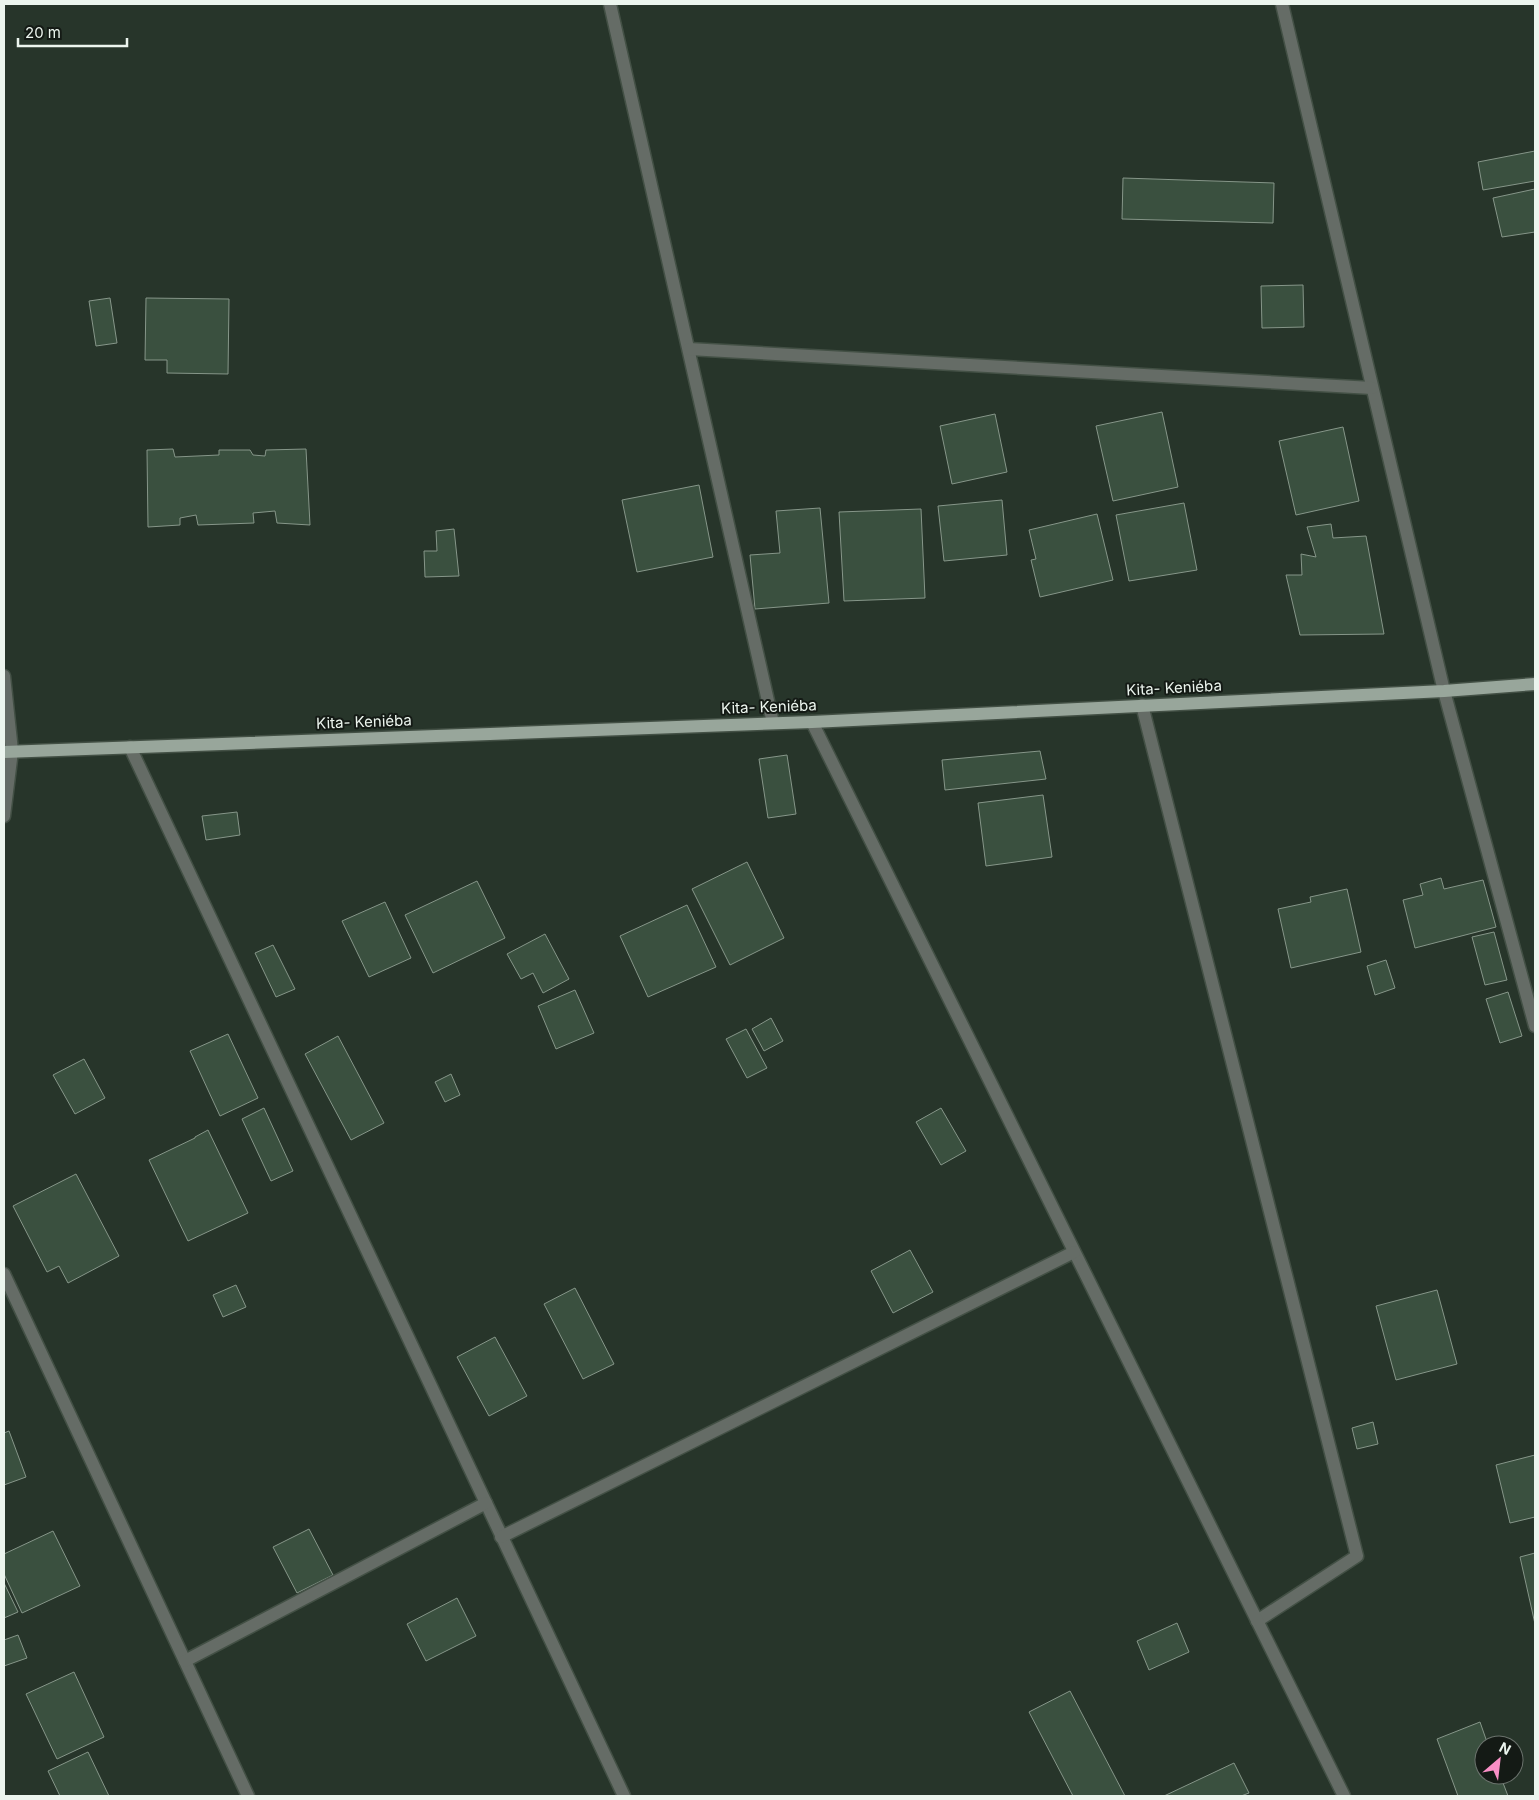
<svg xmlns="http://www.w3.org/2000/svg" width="1539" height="1800" font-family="Inter,sans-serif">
<rect width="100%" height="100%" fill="#27352a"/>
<!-- building -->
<g fill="#3a503f" stroke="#869689">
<path d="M 1535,151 L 1535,181 L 1483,190 L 1478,162 Z"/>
<path d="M 1123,178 L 1274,183 L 1273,223 L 1122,219 Z"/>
<path d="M 1535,189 L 1535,232 L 1502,237 L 1493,198 Z"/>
<path d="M 1303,285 L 1304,327 L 1262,328 L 1261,286 Z"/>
<path d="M 110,298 L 117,343 L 96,346 L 89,301 Z"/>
<path d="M 146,298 L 229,299 L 228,374 L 167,373 L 167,360 L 145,360 Z"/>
<path d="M 1162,412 L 1178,487 L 1113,501 L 1096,426 Z"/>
<path d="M 995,414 L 1007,472 L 952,484 L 940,426 Z"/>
<path d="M 1343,427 L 1359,501 L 1296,515 L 1279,441 Z"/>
<path d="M 173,449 L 175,457 L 219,455 L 219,450 L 250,450 L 253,455 L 265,456 L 266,450 L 306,449 L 310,525 L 277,523 L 275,511 L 253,513 L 254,523 L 198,525 L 196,515 L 180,518 L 180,525 L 148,527 L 147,450 Z"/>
<path d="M 699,485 L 713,557 L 637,572 L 622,500 Z"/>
<path d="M 1002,500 L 1007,555 L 944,561 L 938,506 Z"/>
<path d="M 1184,503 L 1197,570 L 1129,581 L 1116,515 Z"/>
<path d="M 820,508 L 829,603 L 755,609 L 750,555 L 780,553 L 776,511 Z"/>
<path d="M 921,509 L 925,598 L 844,601 L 839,512 Z"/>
<path d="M 1097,514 L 1113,580 L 1040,597 L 1031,560 L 1036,559 L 1029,530 Z"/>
<path d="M 1331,524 L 1333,538 L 1366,536 L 1384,634 L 1300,635 L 1286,575 L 1302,575 L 1301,554 L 1316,557 L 1307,527 Z"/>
<path d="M 454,529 L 459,576 L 425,577 L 424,551 L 437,551 L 436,531 Z"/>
<path d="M 1040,751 L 1046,779 L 945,790 L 942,760 Z"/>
<path d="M 787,755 L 796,814 L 768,818 L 759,759 Z"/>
<path d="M 1043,795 L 1052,857 L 986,866 L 978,803 Z"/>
<path d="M 237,812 L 240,835 L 206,840 L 202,816 Z"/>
<path d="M 747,862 L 784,938 L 730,965 L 692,889 Z"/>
<path d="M 1441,878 L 1444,889 L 1483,880 L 1496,927 L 1415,948 L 1403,900 L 1423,895 L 1420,884 Z"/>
<path d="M 477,881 L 505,938 L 433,973 L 405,915 Z"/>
<path d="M 1347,889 L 1361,952 L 1291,968 L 1278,909 L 1311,902 L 1310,897 Z"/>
<path d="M 385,902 L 411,958 L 369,977 L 342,921 Z"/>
<path d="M 687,905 L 716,967 L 648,997 L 620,936 Z"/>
<path d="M 1494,932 L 1507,980 L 1485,985 L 1472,937 Z"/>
<path d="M 545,934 L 569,979 L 543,993 L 533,973 L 521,979 L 507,954 Z"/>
<path d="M 273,945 L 295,989 L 276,997 L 255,953 Z"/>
<path d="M 1386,960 L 1395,988 L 1375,995 L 1367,966 Z"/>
<path d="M 575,990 L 594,1033 L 556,1049 L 538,1006 Z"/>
<path d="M 1508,992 L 1522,1036 L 1500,1043 L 1486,999 Z"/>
<path d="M 771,1018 L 783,1041 L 764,1051 L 752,1029 Z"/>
<path d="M 746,1029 L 767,1068 L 747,1078 L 726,1039 Z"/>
<path d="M 228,1034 L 258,1098 L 220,1116 L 190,1051 Z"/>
<path d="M 338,1036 L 384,1123 L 351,1140 L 305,1054 Z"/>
<path d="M 84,1059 L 105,1098 L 75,1114 L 53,1075 Z"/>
<path d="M 451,1074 L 460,1095 L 445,1102 L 435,1082 Z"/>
<path d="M 264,1108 L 293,1171 L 271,1181 L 242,1119 Z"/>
<path d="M 941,1108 L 966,1151 L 941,1165 L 916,1122 Z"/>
<path d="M 208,1130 L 248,1213 L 188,1241 L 149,1160 L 195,1138 L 195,1137 Z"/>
<path d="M 76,1174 L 119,1256 L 68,1283 L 59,1266 L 47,1272 L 13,1206 Z"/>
<path d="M 910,1250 L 933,1292 L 893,1313 L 871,1271 Z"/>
<path d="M 236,1285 L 246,1307 L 223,1317 L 213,1295 Z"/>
<path d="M 575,1288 L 614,1364 L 583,1379 L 544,1304 Z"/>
<path d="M 1437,1290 L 1457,1364 L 1396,1380 L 1376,1306 Z"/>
<path d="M 495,1337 L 527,1396 L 489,1416 L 457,1357 Z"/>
<path d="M 1373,1422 L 1378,1444 L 1357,1449 L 1352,1428 Z"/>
<path d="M 9,1431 L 26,1477 L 4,1485 L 4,1433 Z"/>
<path d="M 1535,1455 L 1535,1517 L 1510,1523 L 1496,1465 Z"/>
<path d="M 309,1529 L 333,1575 L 297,1593 L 273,1547 Z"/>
<path d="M 53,1531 L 80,1586 L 22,1613 L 4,1574 L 4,1554 Z"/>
<path d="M 1535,1553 L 1535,1624 L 1520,1557 Z"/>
<path d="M 4,1583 L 18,1612 L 4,1618 Z"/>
<path d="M 457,1598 L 476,1636 L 426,1661 L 407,1624 Z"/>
<path d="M 1177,1623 L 1189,1652 L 1149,1670 L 1137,1641 Z"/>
<path d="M 18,1635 L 27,1658 L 4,1666 L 4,1640 Z"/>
<path d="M 74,1672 L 104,1737 L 57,1759 L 26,1694 Z"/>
<path d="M 1070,1691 L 1125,1796 L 1073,1796 L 1029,1712 Z"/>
<path d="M 1480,1722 L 1488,1745 L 1484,1745 L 1484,1775 L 1500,1775 L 1508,1796 L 1458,1796 L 1437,1739 Z"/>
<path d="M 88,1752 L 109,1796 L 60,1796 L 48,1771 Z"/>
<path d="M 1234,1763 L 1249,1793 L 1241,1796 L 1164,1796 Z"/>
</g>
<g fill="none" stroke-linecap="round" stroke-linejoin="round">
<defs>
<path id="lane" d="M 4,816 L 12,751"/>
<g id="street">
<path d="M 610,4 L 773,723"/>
<path d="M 1282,4 L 1444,691 L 1535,1026"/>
<path d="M 689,349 L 1372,388"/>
<path d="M 4,676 L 12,751"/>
<path d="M 1142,705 L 1357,1556 L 1257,1621"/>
<path d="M 812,722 L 1344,1796"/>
<path d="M 130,747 L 624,1796"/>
<path d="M 4,1274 L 248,1796"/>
<path d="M 501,1537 L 1074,1252"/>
<path d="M 185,1661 L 486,1503"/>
</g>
<path id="primary" d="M 4,752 L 812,722 L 1444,691 L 1535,684"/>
</defs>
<!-- lane casing -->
<use href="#lane" stroke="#435045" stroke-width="15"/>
<!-- street casing -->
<use href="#street" stroke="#435045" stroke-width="15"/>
<!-- primary casing -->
<use href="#primary" stroke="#435045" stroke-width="15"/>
<!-- lane -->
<use href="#lane" stroke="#656c66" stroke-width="12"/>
<!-- street -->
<use href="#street" stroke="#656c66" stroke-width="12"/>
<!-- primary -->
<use href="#primary" stroke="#98a69b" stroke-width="12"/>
</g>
<g text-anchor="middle" stroke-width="4" stroke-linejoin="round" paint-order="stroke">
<!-- street labels -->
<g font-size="15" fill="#ecf5ee" stroke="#141a15">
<text transform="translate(1174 688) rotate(-3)" y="5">Kita- Keniéba</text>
<text transform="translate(769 707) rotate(-2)" y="5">Kita- Keniéba</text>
<text transform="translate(364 722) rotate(-2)" y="5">Kita- Keniéba</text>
</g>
</g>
<!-- border -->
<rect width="1539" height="1800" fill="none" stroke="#ecf5ee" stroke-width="10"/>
<!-- north arrow -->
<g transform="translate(1499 1760) rotate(28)"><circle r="24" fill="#141a15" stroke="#6a726c"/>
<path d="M0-4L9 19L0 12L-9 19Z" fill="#fa8fc6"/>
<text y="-8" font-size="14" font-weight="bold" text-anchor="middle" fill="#ecf5ee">N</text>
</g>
<!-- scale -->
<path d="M18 38v8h109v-8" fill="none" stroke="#ecf5ee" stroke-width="2.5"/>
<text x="25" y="38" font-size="15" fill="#ecf5ee" stroke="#141a15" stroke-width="4" paint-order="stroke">20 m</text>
</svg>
